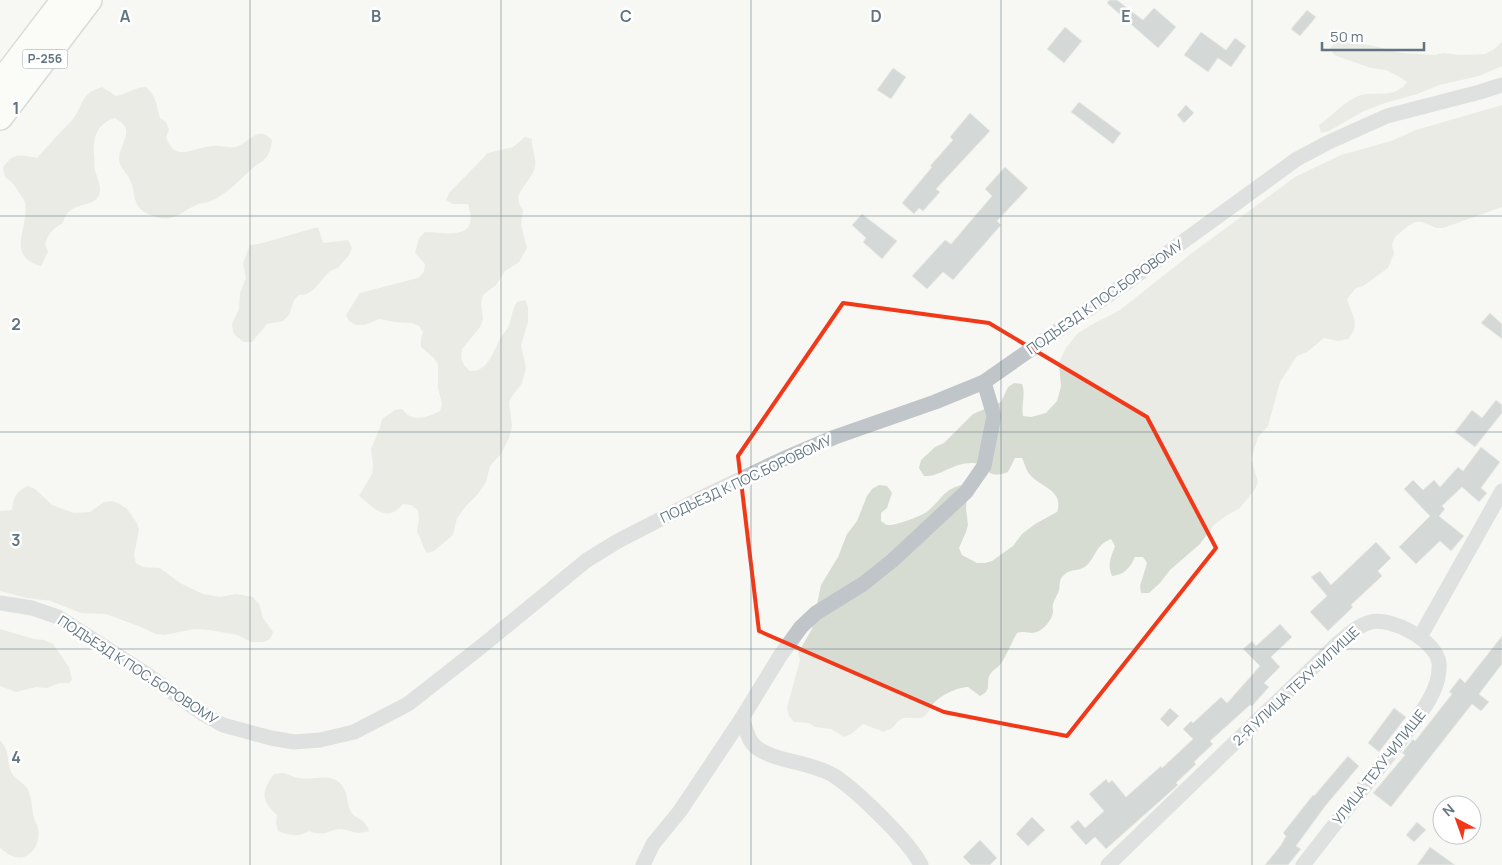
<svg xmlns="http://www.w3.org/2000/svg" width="1502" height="865" font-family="Manrope,sans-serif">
<rect width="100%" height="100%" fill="#f7f7f3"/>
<!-- green -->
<g fill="#d7dcd2">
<path d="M 1336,42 L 1369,45 L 1402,53 L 1435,55 L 1443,53 L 1460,55 L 1485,54 L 1493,50 L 1502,42 L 1502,66 L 1479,76 L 1439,85 L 1417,94 L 1385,103 L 1364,111 L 1329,131 L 1321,133 L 1319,125 C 1332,116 1342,104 1356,97 C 1372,89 1394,101 1407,82 L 1400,77 L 1386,70 L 1371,68 L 1334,55 L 1330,48 Z"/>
<path d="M 102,87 L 116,96 C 128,94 134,87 146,87 C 157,98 156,104 160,118 L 166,122 L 169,130 L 166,137 C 175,164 193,147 212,146 C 219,145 228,148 235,147 C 250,144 256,124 272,140 C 271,152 267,160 256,165 C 242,177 228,194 211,201 C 206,203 200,203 196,205 C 177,214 173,224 150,215 C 144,212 139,209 136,202 C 133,195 134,187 130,180 C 128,174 122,170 120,164 C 114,147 141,130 114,118 C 96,125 93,138 94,156 C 95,161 94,166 95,171 C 97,177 100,183 100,190 C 99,211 68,198 63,223 C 53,228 48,234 45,244 L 48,252 L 41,266 C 4,256 30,227 25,203 C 25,201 23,199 22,197 C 15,187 15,184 5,177 L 3,168 C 13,152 20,155 37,158 C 48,145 60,133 72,120 C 84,107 78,94 102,87 Z"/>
<path d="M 1502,105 L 1502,207 L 1443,228 L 1436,228 L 1422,222 L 1415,222 L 1408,226 L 1395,237 L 1392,245 L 1394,253 L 1388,268 L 1363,286 L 1356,288 L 1347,299 C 1351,315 1362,323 1348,339 L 1338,341 L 1324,338 L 1307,352 L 1297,356 L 1280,382 L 1268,426 L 1258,437 L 1251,459 L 1258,482 L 1255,489 L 1240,508 L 1227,515 L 1214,525 L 1200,544 L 1170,570 L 1160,583 L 1149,593 L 1141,593 L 1140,586 L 1147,563 L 1143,557 L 1135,557 C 1130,568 1124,575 1112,576 C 1107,564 1111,557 1115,546 L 1111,539 C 1096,545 1097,554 1088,564 C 1082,572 1070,568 1064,575 C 1059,579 1060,584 1059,590 C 1058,595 1054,599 1053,604 C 1052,608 1053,608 1053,612 C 1052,621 1041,633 1032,633 C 1025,633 1025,631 1017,633 C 1011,643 1007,655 1000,665 C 997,668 993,670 991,673 C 984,683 994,689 980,696 L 968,687 C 958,687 939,696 933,704 C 930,709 928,714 923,717 C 917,720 910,717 904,718 C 897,720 896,725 892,728 C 891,729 885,731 884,732 L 863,724 L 851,734 L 844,737 L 831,729 L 815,727 L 809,723 L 794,722 L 789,716 L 787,708 L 800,660 L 798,653 L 812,629 L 821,585 L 838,557 L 847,534 L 857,521 L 867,496 L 872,489 L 879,485 L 887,486 L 892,493 L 887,508 L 881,513 L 881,521 C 883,522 885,524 887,525 C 895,526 922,516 928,511 C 941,500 944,489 962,485 L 967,493 L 966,509 L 968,525 L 966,532 L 959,548 L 962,555 L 977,563 L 985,563 L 992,561 L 1013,546 L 1022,534 L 1035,524 L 1057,512 C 1064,491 1043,488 1031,476 C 1026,471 1025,464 1022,458 L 1015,458 L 1008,472 C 984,481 990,464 973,463 C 953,462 941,477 924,476 L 919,468 L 921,460 L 935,447 L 944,443 L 973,414 L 1001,402 L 1008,387 L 1014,383 L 1022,384 C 1026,394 1021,404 1023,416 L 1031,417 L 1046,413 L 1057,401 L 1061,386 L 1059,362 L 1066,348 L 1077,334 L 1091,325 L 1120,310 L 1192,253 L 1295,177 L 1341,155 L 1391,141 L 1416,130 Z"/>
<path d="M 525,137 L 532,139 C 531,149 537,158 535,167 C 531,184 509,193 523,210 L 521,225 L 527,248 L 519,262 L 505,271 L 496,285 L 483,295 L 481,303 L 483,319 L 480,327 L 462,349 L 461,358 L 464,365 L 470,371 C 488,372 493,352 500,339 C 503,334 507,330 509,325 C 512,317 512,310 517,302 L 525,300 L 528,307 L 528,322 L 521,345 L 526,368 L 522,383 L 513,395 L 509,402 L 512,426 L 509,438 L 501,454 L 490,466 L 486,482 L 477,495 L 466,506 L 457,518 L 453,535 L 434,551 L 427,553 C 422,546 422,539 417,532 L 419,518 L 418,510 L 411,505 L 403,504 C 386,524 375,508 359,496 L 372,474 L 373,466 L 371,449 L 380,428 L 382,419 L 395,410 L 402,409 C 412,423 426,418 440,411 L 442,404 L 438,388 L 438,364 L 434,358 L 421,347 L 421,339 L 423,332 L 419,326 L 412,323 L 395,322 L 379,319 L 365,325 L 356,325 L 349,321 L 346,315 L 360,293 L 418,278 L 424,272 L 425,264 L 415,253 L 419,238 L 425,232 C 449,233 480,241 468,204 L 453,204 L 446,200 L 449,193 L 488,153 L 513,147 Z"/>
<path d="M 318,227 L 323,243 L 348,240 L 352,248 L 349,255 L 338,268 L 330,271 L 314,289 L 307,294 L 299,295 L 294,300 L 289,315 L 283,321 L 267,324 L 252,342 L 244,342 L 237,337 L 233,332 L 232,324 L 239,309 L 240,293 L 246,278 L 243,263 L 250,245 L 259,244 Z"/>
<path d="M 28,486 L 35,489 L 52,505 L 74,513 L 90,512 L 104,502 L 112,501 L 120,504 L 127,509 L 137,523 L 139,530 L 134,555 L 136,563 L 143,567 L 160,568 L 180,583 L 203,594 L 220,597 L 236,594 L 253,597 L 259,604 L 263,618 L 273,632 L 270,639 L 263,642 L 251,642 L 238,635 L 209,630 L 194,629 L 164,635 L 156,634 L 141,627 L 106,614 L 81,613 L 51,601 L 27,598 L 0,591 L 0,511 L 12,510 C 13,498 16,491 28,486 Z"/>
<path d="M 0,629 L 34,639 L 44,640 L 53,644 L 69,667 L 72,680 L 69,683 L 59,683 L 47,688 L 36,687 L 16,692 L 0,686 Z"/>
<path d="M 0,740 C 12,753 5,764 13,775 C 17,780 23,783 27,788 C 33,798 31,808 34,818 C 35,822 38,825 38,829 C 41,839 34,854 24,857 C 14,859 7,854 0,848 Z"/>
<path d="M 283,773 C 288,774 293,777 298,778 C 314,781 335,770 344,789 C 348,796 347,805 351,812 C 357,821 364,816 369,831 C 355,835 353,831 341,829 C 329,828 328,838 309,831 C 299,837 289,836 278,831 L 276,823 L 277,815 C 261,800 261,792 274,774 Z"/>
</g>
<!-- building -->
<g fill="#a8b3b8" stroke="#d9d8d6">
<path d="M 1109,0 L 1117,0 L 1143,20 L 1154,8 L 1176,27 L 1158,48 L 1107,3 Z"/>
<path d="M 1307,10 L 1316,17 L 1300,36 L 1291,29 Z"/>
<path d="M 1065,27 L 1082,41 L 1064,63 L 1047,49 Z"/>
<path d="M 1201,32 L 1226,50 L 1235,38 L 1246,46 L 1231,67 L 1218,58 L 1208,72 L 1184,55 Z"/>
<path d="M 893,68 L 906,77 L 891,99 L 877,90 Z"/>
<path d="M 1079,102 L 1121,133 L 1113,144 L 1071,112 Z"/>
<path d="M 1186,105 L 1194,113 L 1184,123 L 1177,115 Z"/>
<path d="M 970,113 L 990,131 L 936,189 L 940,192 L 923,211 L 919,208 L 914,214 L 902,203 L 932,167 L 930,166 L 953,140 L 950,137 Z"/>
<path d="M 1005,167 L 1028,188 L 997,221 L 1001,225 L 953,280 L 943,272 L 927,289 L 912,276 L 945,240 L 951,244 L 992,196 L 985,189 Z"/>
<path d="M 862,214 L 897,241 L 882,259 L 863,242 L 866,238 L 852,225 Z"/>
<path d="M 1490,313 L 1502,324 L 1502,339 L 1481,323 Z"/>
<path d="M 1496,400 L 1502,405 L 1502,413 L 1475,447 L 1455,432 L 1472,410 L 1482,418 Z"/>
<path d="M 1481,447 L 1500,462 L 1481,488 L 1487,493 L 1479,502 L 1462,487 L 1442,506 L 1445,509 L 1439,516 L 1464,536 L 1451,551 L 1440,541 L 1416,564 L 1399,547 L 1430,516 L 1404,489 L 1413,480 L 1423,490 L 1434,480 L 1440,487 L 1458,467 L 1463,471 Z"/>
<path d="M 1376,542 L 1391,558 L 1378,571 L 1382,576 L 1351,605 L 1353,607 L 1328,631 L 1310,612 L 1327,596 L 1311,577 L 1320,571 L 1331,585 Z"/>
<path d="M 1280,624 L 1292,637 L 1271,657 L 1280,667 L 1264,683 L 1269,687 L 1252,706 L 1250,705 L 1210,741 L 1213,744 L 1194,762 L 1196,764 L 1176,783 L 1178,785 L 1106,849 L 1095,837 L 1086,845 L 1070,827 L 1078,820 L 1085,828 L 1104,811 L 1089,794 L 1106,779 L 1109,783 L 1112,780 L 1126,797 L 1161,766 L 1162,768 L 1193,739 L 1183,729 L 1191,721 L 1193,723 L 1221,697 L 1227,703 L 1260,666 L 1243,649 L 1252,641 L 1256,646 Z"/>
<path d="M 1502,636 L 1502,664 L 1479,694 L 1489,702 L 1481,711 L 1472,704 L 1391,807 L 1373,793 L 1405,755 L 1402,753 L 1413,739 L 1415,741 L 1452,694 L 1449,692 L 1460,678 L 1465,683 Z"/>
<path d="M 1170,708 L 1179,716 L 1168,727 L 1160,719 Z"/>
<path d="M 1394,708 L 1406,717 L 1379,752 L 1368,743 Z"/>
<path d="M 1348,756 L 1359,766 L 1326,805 L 1296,846 L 1301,849 L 1288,865 L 1265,865 L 1281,845 L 1286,836 L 1283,833 L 1313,795 L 1314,796 Z"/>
<path d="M 1032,817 L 1045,830 L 1028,846 L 1016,834 Z"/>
<path d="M 1417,822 L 1426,830 L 1414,842 L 1406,835 Z"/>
<path d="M 980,840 L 997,858 L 990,865 L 971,865 L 963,857 Z"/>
<path d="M 1430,847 L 1455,865 L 1417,865 Z"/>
</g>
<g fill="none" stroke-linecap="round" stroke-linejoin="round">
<defs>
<g id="trunk">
<path d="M 0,84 L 64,0"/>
<path d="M 0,117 L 89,0"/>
</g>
</defs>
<!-- trunk casing -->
<use href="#trunk" stroke="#b4b9bc" stroke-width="28"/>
<!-- minor -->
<g stroke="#bfc5c8" stroke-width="15">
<path d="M 0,603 L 32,608 L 58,617 L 145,673 L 203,714 L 223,725 L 271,738 L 294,742 L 320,740 L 354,732 L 408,704 L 482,646 L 587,560 L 618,541 L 711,493 L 783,459 L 835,437 L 935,402 L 984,382 L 1130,280 L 1297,159 L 1329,142 L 1387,116 L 1480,92 L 1502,85"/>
<path d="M 1420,637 L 1502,491"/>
<path d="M 742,718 C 745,726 747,736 752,743 C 767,762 813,761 836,777 C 858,792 910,842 921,865"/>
<path d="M 643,865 L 653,844 L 680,811 L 742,718 L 780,656 L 801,627 L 816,613 L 863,584 L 893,560 L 966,492 L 984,466 L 994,416 L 984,382"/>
<path d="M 1108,865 L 1338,643 C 1348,635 1358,625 1371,622 C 1391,617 1436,640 1439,663 C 1441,685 1426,706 1414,723 L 1303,865"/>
</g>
<!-- trunk -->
<use href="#trunk" stroke="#fff" stroke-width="25"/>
</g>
<!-- marked area -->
<path d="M0 0H1502V865H0ZM 843,303 L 989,323 L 1147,417 L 1216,548 L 1067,736 L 944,712 L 759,631 L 738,456 Z" fill="#f7f7f3" fill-opacity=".55" fill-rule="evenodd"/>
<path fill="none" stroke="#f1391a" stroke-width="4" stroke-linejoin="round" d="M 843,303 L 989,323 L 1147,417 L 1216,548 L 1067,736 L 944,712 L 759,631 L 738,456 Z"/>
<!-- grid -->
<path fill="none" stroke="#607581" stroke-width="1" stroke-opacity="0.55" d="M 250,0 L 250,865M 501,0 L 501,865M 751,0 L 751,865M 1001,0 L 1001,865M 1252,0 L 1252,865M 0,216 L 1502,216M 0,432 L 1502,432M 0,649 L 1502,649"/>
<g text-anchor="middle" stroke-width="5" stroke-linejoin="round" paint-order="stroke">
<!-- shield labels -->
<rect fill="#fff" stroke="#909ea7" stroke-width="1" x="22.5" y="49.5" width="45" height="19" rx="4"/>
<g font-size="12" font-weight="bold" fill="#607581">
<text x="45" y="63">Р-256</text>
</g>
<!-- street labels -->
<g font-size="14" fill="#607581" stroke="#fff">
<text transform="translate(1105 297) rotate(-35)" y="5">ПОДЪЕЗД К ПОС.БОРОВОМУ</text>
<text transform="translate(746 479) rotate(-25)" y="5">ПОДЪЕЗД К ПОС.БОРОВОМУ</text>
<text transform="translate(138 670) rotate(33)" y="5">ПОДЪЕЗД К ПОС.БОРОВОМУ</text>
<text transform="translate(1296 686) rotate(-43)" y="5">2-Я УЛИЦА ТЕХУЧИЛИЩЕ</text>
<text transform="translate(1379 767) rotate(-52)" y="5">УЛИЦА ТЕХУЧИЛИЩЕ</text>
</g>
</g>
<g font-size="16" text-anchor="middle" font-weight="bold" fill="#607581" stroke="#fff" stroke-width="5" stroke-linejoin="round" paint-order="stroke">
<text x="125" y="22">A</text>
<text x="376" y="22">B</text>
<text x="626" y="22">C</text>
<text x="876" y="22">D</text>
<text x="1126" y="22">E</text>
<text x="16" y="114">1</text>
<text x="16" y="330">2</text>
<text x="16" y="546">3</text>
<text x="16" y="763">4</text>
</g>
<!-- north arrow -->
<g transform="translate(1457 820) rotate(319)"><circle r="24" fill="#ffffff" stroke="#bfc8cd"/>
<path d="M0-4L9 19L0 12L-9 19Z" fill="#f1391a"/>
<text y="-8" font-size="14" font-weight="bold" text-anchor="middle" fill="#607581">N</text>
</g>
<!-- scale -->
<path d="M1322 42v8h102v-8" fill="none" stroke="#607581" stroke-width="2.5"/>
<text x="1330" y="42" font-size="15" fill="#607581" stroke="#ffffff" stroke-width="4" paint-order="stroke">50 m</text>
</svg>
